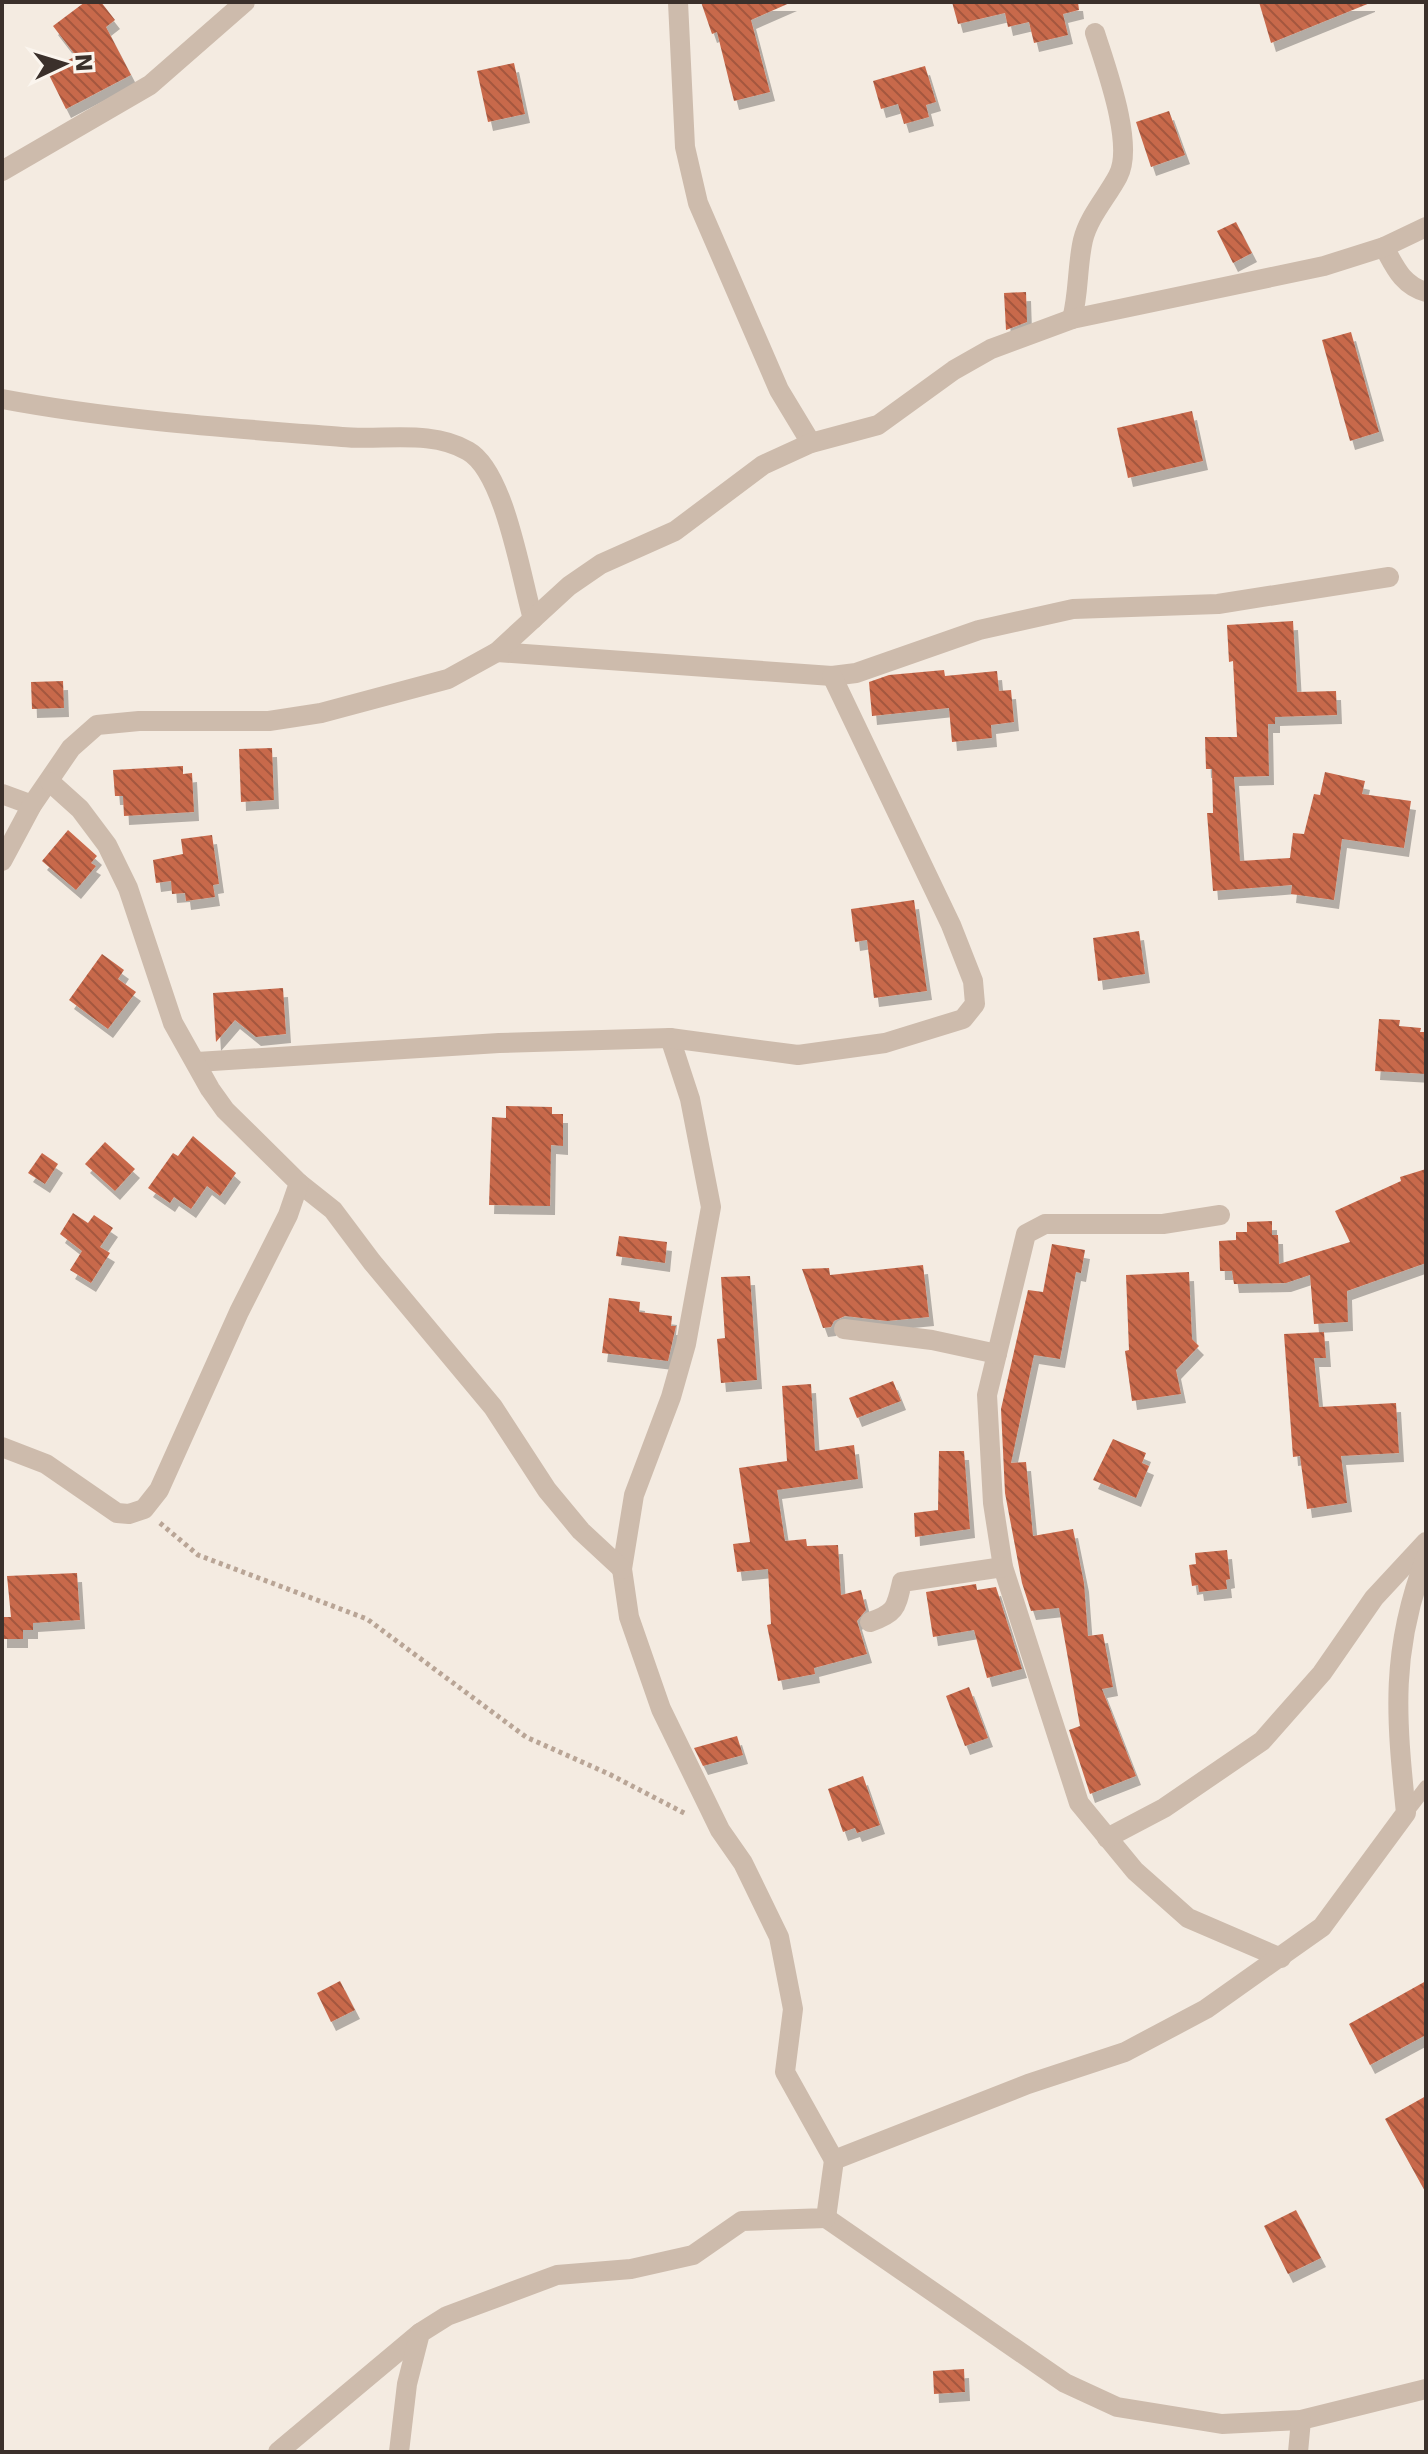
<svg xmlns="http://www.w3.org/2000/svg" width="1428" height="2454" font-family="'DejaVu Sans',sans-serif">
<defs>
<pattern id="building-back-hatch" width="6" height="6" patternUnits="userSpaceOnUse" patternTransform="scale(2)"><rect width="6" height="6" fill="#c8694b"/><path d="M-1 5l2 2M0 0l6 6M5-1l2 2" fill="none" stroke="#a4573f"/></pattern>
<filter id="shadow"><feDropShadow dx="5" dy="9" stdDeviation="0" flood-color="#0004"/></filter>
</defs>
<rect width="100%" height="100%" fill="#f4ebe1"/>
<!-- building -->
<g fill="url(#building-back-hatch)" filter="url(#shadow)">
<path d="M 85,2 L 101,2 L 115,20 L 106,27 L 131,75 L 66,109 L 47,71 L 76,56 L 53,26 Z"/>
<path d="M 701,2 L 792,2 L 751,20 L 770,92 L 734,101 L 717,32 L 712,34 Z"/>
<path d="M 952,2 L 1078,2 L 1079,10 L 1063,14 L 1068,35 L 1034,43 L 1029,22 L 1008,27 L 1005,13 L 958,24 Z"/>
<path d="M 1259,2 L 1370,2 L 1370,3 L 1271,43 Z"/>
<path d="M 514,63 L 525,114 L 488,122 L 477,71 Z"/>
<path d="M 925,66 L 936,102 L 926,105 L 929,117 L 904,124 L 898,104 L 881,109 L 873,81 Z"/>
<path d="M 1169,111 L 1185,155 L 1151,167 L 1136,122 Z"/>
<path d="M 1236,222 L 1252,253 L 1233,263 L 1217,231 Z"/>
<path d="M 1026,292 L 1027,322 L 1006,330 L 1004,293 Z"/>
<path d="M 1351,332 L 1379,432 L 1350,441 L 1322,340 Z"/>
<path d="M 1192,411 L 1203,461 L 1128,478 L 1117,428 Z"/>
<path d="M 1293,621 L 1297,692 L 1336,691 L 1337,715 L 1275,717 L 1275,724 L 1268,724 L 1269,776 L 1234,777 L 1240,861 L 1290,858 L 1293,833 L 1304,834 L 1314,794 L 1320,795 L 1325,772 L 1365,781 L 1362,794 L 1411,801 L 1404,848 L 1342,839 L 1334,900 L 1291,894 L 1292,885 L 1213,891 L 1207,813 L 1213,813 L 1212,769 L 1206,769 L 1205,737 L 1237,737 L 1233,661 L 1229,662 L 1227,625 Z"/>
<path d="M 944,670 L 945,676 L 997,671 L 999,691 L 1011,690 L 1014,722 L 991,725 L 992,738 L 952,742 L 949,708 L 872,716 L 869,682 L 889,675 Z"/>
<path d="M 63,681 L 64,708 L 32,709 L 31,682 Z"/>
<path d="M 272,748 L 274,800 L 241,802 L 239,749 Z"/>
<path d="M 183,766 L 183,774 L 192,773 L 194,812 L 124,816 L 123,796 L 115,796 L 113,770 Z"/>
<path d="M 68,830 L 97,856 L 91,863 L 96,866 L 76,890 L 42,861 Z"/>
<path d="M 212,835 L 219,884 L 213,885 L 215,897 L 186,901 L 185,893 L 172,894 L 171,881 L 156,883 L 153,860 L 183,854 L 181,839 Z"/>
<path d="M 914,900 L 927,991 L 874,998 L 867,940 L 855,942 L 851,909 Z"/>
<path d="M 1139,931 L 1145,974 L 1098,981 L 1093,938 Z"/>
<path d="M 102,954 L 124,970 L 118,979 L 136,992 L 108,1029 L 69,1000 Z"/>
<path d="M 283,988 L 286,1034 L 256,1037 L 235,1020 L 216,1042 L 213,993 Z"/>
<path d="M 1379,1019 L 1400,1020 L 1399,1026 L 1421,1028 L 1420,1032 L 1426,1032 L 1426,1074 L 1375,1071 Z"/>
<path d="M 506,1106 L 552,1107 L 552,1114 L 563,1114 L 563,1146 L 551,1145 L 550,1206 L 489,1205 L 492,1117 L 506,1118 Z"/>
<path d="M 193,1136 L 236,1173 L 220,1196 L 207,1186 L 191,1209 L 174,1197 L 170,1203 L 148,1188 L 173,1153 L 178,1156 Z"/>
<path d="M 105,1142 L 135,1169 L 115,1191 L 85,1164 Z"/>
<path d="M 42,1153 L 58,1164 L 45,1184 L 28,1173 Z"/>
<path d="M 1426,1169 L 1426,1263 L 1347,1291 L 1348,1322 L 1314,1324 L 1310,1275 L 1286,1283 L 1234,1284 L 1232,1271 L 1220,1271 L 1219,1241 L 1236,1240 L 1236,1232 L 1247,1232 L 1247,1222 L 1272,1221 L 1272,1235 L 1278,1235 L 1279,1264 L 1350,1242 L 1335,1211 L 1401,1181 L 1400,1177 Z"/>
<path d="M 73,1213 L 88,1223 L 94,1215 L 113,1228 L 100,1247 L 110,1253 L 91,1283 L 70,1270 L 82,1251 L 60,1234 Z"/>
<path d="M 619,1236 L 667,1242 L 665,1263 L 616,1256 Z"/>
<path d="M 1052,1244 L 1085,1250 L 1081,1273 L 1076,1272 L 1060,1359 L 1034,1355 L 1011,1463 L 1026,1462 L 1033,1536 L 1073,1529 L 1084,1583 L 1088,1636 L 1103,1634 L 1113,1687 L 1102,1689 L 1136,1776 L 1090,1794 L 1069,1730 L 1080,1726 L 1059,1608 L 1031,1611 L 1022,1583 L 1005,1493 L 1001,1409 L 1028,1290 L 1043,1292 Z"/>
<path d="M 923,1265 L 929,1317 L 887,1321 L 845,1316 L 834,1321 L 831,1327 L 823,1328 L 802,1269 L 829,1268 L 830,1275 Z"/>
<path d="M 1189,1272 L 1192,1339 L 1199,1346 L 1176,1370 L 1181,1394 L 1132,1401 L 1125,1351 L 1129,1350 L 1126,1275 Z"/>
<path d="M 750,1276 L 757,1380 L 721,1383 L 717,1339 L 725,1338 L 721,1277 Z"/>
<path d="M 609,1298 L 640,1302 L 639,1312 L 672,1316 L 671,1326 L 676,1326 L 668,1361 L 602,1353 Z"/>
<path d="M 1324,1332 L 1326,1358 L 1314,1358 L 1319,1407 L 1396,1403 L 1399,1453 L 1341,1456 L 1347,1503 L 1307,1509 L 1300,1456 L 1293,1457 L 1284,1334 Z"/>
<path d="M 893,1381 L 901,1401 L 857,1418 L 849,1398 Z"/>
<path d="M 811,1384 L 815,1451 L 854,1445 L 858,1479 L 777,1490 L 785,1541 L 806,1539 L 807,1546 L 838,1545 L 841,1595 L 861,1590 L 866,1610 L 857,1621 L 867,1654 L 814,1668 L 815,1674 L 778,1681 L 767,1625 L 771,1624 L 768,1569 L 737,1572 L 733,1544 L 750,1542 L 739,1468 L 787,1461 L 782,1386 Z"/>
<path d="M 1113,1439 L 1146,1453 L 1142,1463 L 1149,1466 L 1136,1498 L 1093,1480 Z"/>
<path d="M 939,1451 L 964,1451 L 970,1529 L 915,1537 L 914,1513 L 938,1510 Z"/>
<path d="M 1227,1550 L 1230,1579 L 1226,1580 L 1227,1589 L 1199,1592 L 1198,1585 L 1192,1586 L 1189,1565 L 1196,1564 L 1195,1553 Z"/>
<path d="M 77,1573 L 80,1620 L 33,1623 L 33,1630 L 23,1630 L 23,1639 L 2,1639 L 2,1617 L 11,1617 L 7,1576 Z"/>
<path d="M 976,1584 L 977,1590 L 996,1587 L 1022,1669 L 987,1678 L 974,1630 L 933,1637 L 926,1592 Z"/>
<path d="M 969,1687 L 988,1738 L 965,1746 L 946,1696 Z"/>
<path d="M 737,1736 L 743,1755 L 703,1766 L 694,1748 Z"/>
<path d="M 863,1776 L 880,1825 L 857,1833 L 855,1828 L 843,1832 L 828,1789 Z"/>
<path d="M 340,1981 L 355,2010 L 331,2022 L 317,1993 Z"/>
<path d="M 1426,1981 L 1426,2035 L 1370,2065 L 1349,2024 Z"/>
<path d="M 1426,2096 L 1426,2193 L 1385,2119 Z"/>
<path d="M 1296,2210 L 1321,2258 L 1288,2274 L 1264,2226 Z"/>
<path d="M 964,2369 L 965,2392 L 934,2394 L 933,2371 Z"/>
</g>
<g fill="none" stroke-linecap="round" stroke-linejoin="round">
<!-- path -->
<path stroke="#b9a596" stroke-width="5" stroke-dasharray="4 4" stroke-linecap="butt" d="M 160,1523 L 198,1555 L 367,1619 L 526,1737 L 609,1774 L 686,1814"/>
<!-- lane -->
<path stroke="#cdbbac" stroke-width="14" d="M 1406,1813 L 1426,1787"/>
<!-- street -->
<g stroke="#cdbbac" stroke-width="20">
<path d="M 678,2 L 685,147 L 698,203 L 779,390 L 811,443"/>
<path d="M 2,171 L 150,85 L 245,2"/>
<path d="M 1384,247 C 1395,267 1402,285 1426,292"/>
<path d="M 1072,319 C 1079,293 1077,266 1083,240 C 1089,216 1107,197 1118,176 C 1135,145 1105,65 1095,33"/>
<path d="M 2,399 C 114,420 229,428 342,437 C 382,441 431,429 468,451 C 505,472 521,578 533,619"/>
<path d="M 497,652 L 832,676 L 856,673 L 979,630 L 1073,609 L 1218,604 L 1389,577"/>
<path d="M 2,794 L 32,805"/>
<path d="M 2,861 L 32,805 L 71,748 L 97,725 L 139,721 L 269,721 L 321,713 L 448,679 L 497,652 L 569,586 L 601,564 L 675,531 L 763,465 L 811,443 L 878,425 L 954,370 L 991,349 L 1072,319 L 1324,266 L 1384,247 L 1426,227"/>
<path d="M 670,1038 L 690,1099 L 711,1207 L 686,1344 L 671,1397 L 634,1495 L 622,1569 L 629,1617 L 661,1709 L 720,1830 L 743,1863 L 779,1937 L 793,2009 L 785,2072 L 834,2160"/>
<path d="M 197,1062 L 499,1043 L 670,1038 L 798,1055 L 885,1043 L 963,1019 L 975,1004 L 973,981 L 951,925 L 832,676"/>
<path d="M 299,1183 L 333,1210 L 372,1262 L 493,1407 L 547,1490 L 581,1531 L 622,1569"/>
<path d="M 1220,1215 L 1163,1224 L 1045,1224 L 1026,1234 L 987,1395 L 993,1503 L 1003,1567 L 1079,1803 L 1135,1871 L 1188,1918 L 1281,1958"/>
<path d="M 844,1329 L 932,1340 L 997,1354"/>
<path d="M 2,1447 L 46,1464 L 117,1513 L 129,1514 L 144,1509 L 159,1490 L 239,1312 L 288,1215 L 299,1183 L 225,1110 L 210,1089 L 173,1023 L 128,888 L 107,845 L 80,809 L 50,782"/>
<path d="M 870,1622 C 896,1613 896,1608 902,1582 L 1003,1567"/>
<path d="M 1107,1838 L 1164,1808 L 1262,1741 L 1322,1673 L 1374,1598 L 1426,1542"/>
<path d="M 826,2218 L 1065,2383 L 1117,2407 L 1222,2424 L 1301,2420 L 1426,2389"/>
<path d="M 278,2452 L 420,2333"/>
<path d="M 399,2452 L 407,2384 L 420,2333 L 447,2316 L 557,2275 L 631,2269 L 693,2255 L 742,2221 L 826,2218 L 834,2160 L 1028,2084 L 1125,2052 L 1206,2009 L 1322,1927 L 1406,1813 C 1396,1716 1390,1651 1426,1557"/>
<path d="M 1298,2452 L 1301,2420"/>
</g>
</g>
<!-- border -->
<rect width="1428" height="2454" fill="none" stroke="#3b302b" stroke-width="8"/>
<!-- north arrow -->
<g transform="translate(64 64) rotate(86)" stroke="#fbf5ee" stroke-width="6" paint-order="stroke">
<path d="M0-6L14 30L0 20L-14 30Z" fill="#3b302b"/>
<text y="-12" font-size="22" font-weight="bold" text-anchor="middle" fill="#3b302b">N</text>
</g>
</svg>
